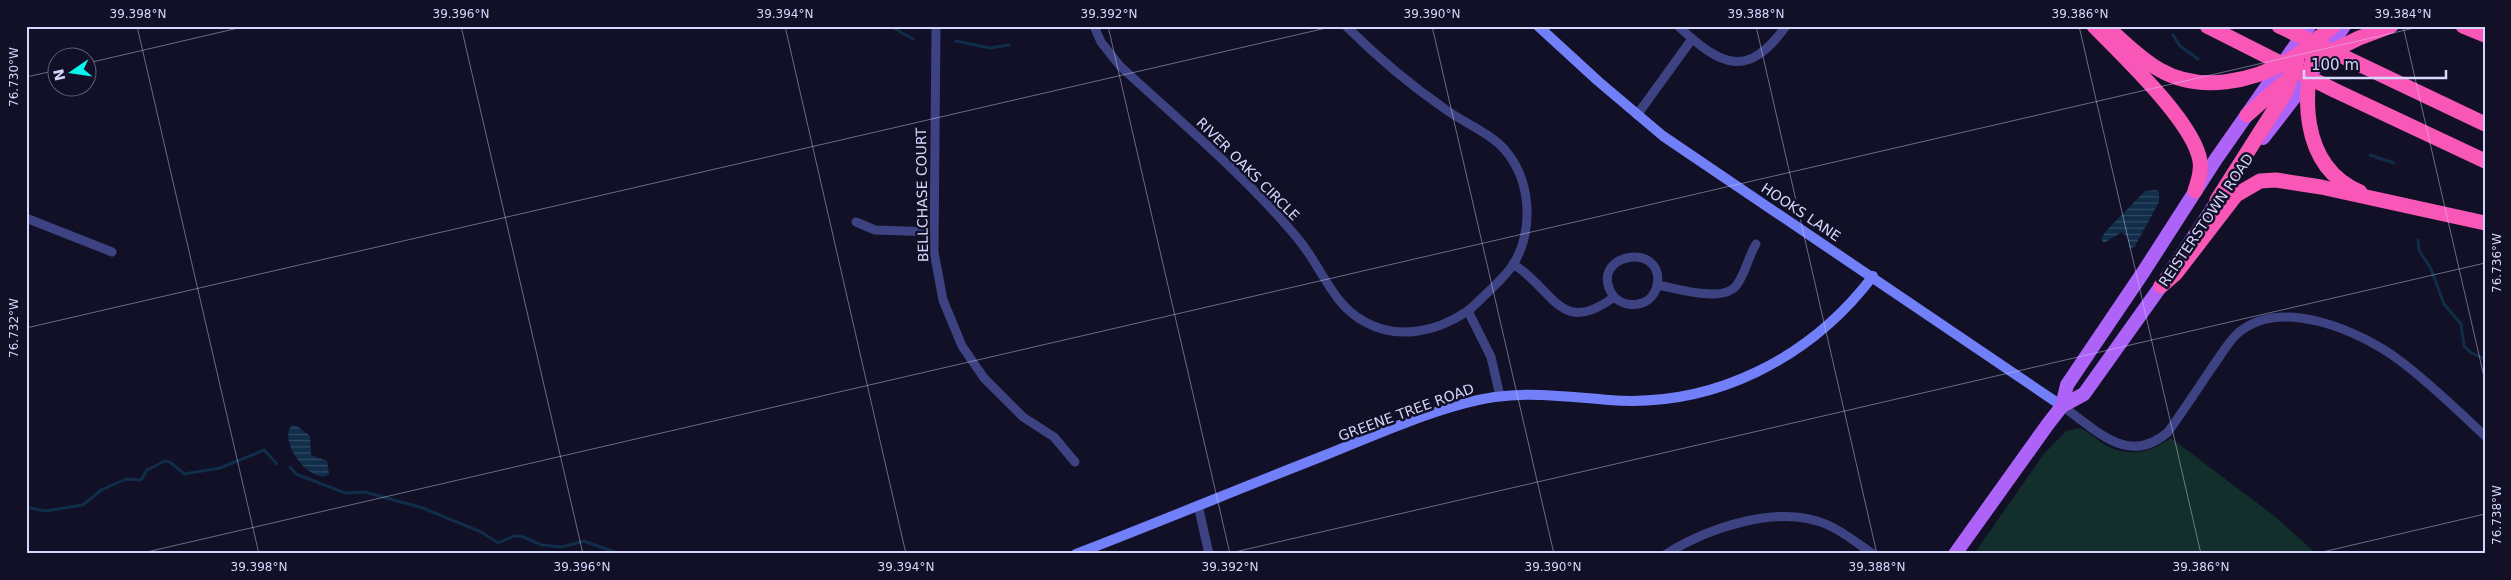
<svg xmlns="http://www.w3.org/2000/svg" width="2511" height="580" font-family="'DejaVu Sans',sans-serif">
<defs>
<pattern id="water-rules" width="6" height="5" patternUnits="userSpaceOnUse" patternTransform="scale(1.25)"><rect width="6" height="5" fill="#102d49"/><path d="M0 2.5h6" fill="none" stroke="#324b64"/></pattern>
</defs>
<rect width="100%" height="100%" fill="#111026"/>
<!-- grass -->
<path fill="#132f2b" d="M 2079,428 C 2088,431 2095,438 2102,443 C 2127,458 2148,454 2171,438 L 2273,515 L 2317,554 L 1974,554 L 2043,455 L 2066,431 Z"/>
<!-- water -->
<g fill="url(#water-rules)">
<path d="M 2156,190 L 2159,192 L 2159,202 L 2135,246 L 2130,249 L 2127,237 L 2122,232 L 2104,243 L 2101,239 L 2105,232 L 2145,191 Z"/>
<path d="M 292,425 L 297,426 L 310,436 L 311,455 L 327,461 L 329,474 L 326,476 C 307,480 278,441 292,425 Z"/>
</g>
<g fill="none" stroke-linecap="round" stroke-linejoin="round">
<!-- stream -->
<g stroke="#102d49" stroke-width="3">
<path d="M 890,26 L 913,39"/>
<path d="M 2173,35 L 2180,46 L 2198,59"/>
<path d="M 956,41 L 990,48 L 1009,45"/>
<path d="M 2370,155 L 2394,163"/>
<path d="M 2418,240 L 2419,250 L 2431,269 L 2444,304 L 2461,324 L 2464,346 L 2470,352 L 2485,359"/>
<path d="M 290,467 L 296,474 L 345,493 L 365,492 L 423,508 L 481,532 L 498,543 L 514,536 L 521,536 L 542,545 L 562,547 L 584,541 L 620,554"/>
<path d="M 26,507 L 45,511 L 83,505 L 101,490 L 126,479 L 141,480 L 147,470 L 165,461 L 170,462 L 184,474 L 220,468 L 264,450 L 277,464"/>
</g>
<!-- street -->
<g stroke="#3d4382" stroke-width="9">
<path d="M 936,26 L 934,252 L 943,300 L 962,346 L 984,378 L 1023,417 L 1054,437 L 1075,462"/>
<path d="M 1094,26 L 1101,42 L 1120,66 C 1173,115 1230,163 1279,217 C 1290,229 1302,242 1311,257 C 1327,281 1338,308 1365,322 C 1398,340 1436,332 1466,312 C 1473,308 1479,300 1485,295 C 1495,285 1507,275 1514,263 C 1534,229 1531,180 1505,150 C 1489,132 1464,123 1445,109 C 1409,84 1377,57 1346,26"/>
<path d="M 1678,26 C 1721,66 1747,80 1786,26"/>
<path d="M 1637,115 L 1692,39"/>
<path d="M 26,218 L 112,252"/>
<path d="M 856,222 L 875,230 L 934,232"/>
<path d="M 1513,264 C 1555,290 1560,337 1614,297 C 1628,310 1652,306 1657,286 C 1666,239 1584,254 1614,297"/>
<path d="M 1657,285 C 1676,288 1722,303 1736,286 C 1745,275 1748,257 1756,244"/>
<path d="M 1468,311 L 1491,357 L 1500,396"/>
<path d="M 2062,406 C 2097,430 2128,467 2168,432 C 2183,411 2197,390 2211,369 C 2220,357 2227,343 2238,333 C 2281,296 2360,331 2399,360 C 2430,383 2457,410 2485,436"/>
<path d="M 1198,505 L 1209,554"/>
<path d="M 1666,554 C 1708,528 1779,503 1828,525 C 1844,532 1858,544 1873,554"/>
</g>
<!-- secondary -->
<g stroke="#717ff9" stroke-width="10">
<path d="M 1538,26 L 1598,81 L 1663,136 L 2062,406"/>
<path d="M 1076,554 C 1159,522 1241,488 1323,456 C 1370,437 1417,416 1466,403 C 1514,389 1560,396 1609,400 C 1713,408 1810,359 1873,276"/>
</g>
<!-- primary -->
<g stroke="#ad62f8" stroke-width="14">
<path d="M 2263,138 L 2294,98 L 2344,26"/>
<path d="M 2062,406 L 2067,385 L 2144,271 L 2216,159 L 2309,26"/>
<path d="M 1955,554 L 2048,424 L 2062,406 L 2084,394 L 2161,286 L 2224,191"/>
</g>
<!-- highway -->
<g stroke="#f857b8" stroke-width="15">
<path d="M 2094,26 C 2122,55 2194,122 2200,161 C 2202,172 2198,181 2195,191"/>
<path d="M 2106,26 C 2123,41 2140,59 2160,70 C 2200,93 2253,82 2291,59 C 2306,50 2320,37 2333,26"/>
<path d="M 2207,26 L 2334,90 L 2485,161"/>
<path d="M 2279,26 L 2485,124"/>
<path d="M 2463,26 L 2485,35"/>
<path d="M 2319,37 C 2300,89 2299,166 2360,192"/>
<path d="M 2326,54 L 2359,38 L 2391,26"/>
<path d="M 2247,115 L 2290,77"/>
<path d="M 2217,200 L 2285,93 L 2297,61"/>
<path d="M 2161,286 L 2176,273 L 2236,195 L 2260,181 L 2276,180 L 2321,187 L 2485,223"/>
</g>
</g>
<!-- ticks -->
<path fill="none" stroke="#d6d7fd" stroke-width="1" stroke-opacity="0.45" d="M 137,26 L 259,554M 461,26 L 583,554M 785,26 L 906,554M 1108,26 L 1230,554M 1432,26 L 1554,554M 1756,26 L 1877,554M 2079,26 L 2201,554M 2403,26 L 2485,381M 88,63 L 247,26M 26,77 L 58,70M 26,328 L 1335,26M 138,554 L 2423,26M 1226,554 L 2485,263M 2314,554 L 2485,514"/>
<g text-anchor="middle" stroke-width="5" stroke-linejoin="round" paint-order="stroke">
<!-- street labels -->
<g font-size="14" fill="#d6d7fd" stroke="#111026">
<text transform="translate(1248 169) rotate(45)" y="5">RIVER OAKS CIRCLE</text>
<text transform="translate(922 195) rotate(-91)" y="5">BELLCHASE COURT</text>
<text transform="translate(1801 212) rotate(34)" y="5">HOOKS LANE</text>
<text transform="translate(2206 220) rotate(-56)" y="5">REISTERSTOWN ROAD</text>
<text transform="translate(1406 412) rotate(-20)" y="5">GREENE TREE ROAD</text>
</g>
</g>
<!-- border -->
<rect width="2511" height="580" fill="none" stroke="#111026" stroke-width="55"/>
<!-- north arrow -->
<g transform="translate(72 72) rotate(257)"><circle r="24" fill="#111026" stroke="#60607c"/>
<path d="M0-4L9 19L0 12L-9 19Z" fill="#0bf5ef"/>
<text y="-8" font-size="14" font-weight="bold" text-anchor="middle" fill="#d6d7fd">N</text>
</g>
<!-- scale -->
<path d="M2304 70v8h142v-8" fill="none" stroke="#d6d7fd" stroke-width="2.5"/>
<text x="2311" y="70" font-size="15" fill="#d6d7fd" stroke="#111026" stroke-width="4" paint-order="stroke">100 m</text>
<rect x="28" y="28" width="2456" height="524" fill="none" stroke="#d6d7fd" stroke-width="2"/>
<g font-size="12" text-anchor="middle" fill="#d6d7fd">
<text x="138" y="18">39.398°N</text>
<text x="461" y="18">39.396°N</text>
<text x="785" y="18">39.394°N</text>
<text x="1109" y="18">39.392°N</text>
<text x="1432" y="18">39.390°N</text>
<text x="1756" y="18">39.388°N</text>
<text x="2080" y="18">39.386°N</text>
<text x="2403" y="18">39.384°N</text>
<text transform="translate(14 77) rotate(-90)" y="4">76.730°W</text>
<text transform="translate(2497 263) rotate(-90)" y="4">76.736°W</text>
<text transform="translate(14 328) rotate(-90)" y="4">76.732°W</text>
<text transform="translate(2497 515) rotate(-90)" y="4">76.738°W</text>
<text x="259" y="571">39.398°N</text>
<text x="582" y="571">39.396°N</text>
<text x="906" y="571">39.394°N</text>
<text x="1230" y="571">39.392°N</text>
<text x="1553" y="571">39.390°N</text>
<text x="1877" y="571">39.388°N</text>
<text x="2201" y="571">39.386°N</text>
</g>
</svg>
